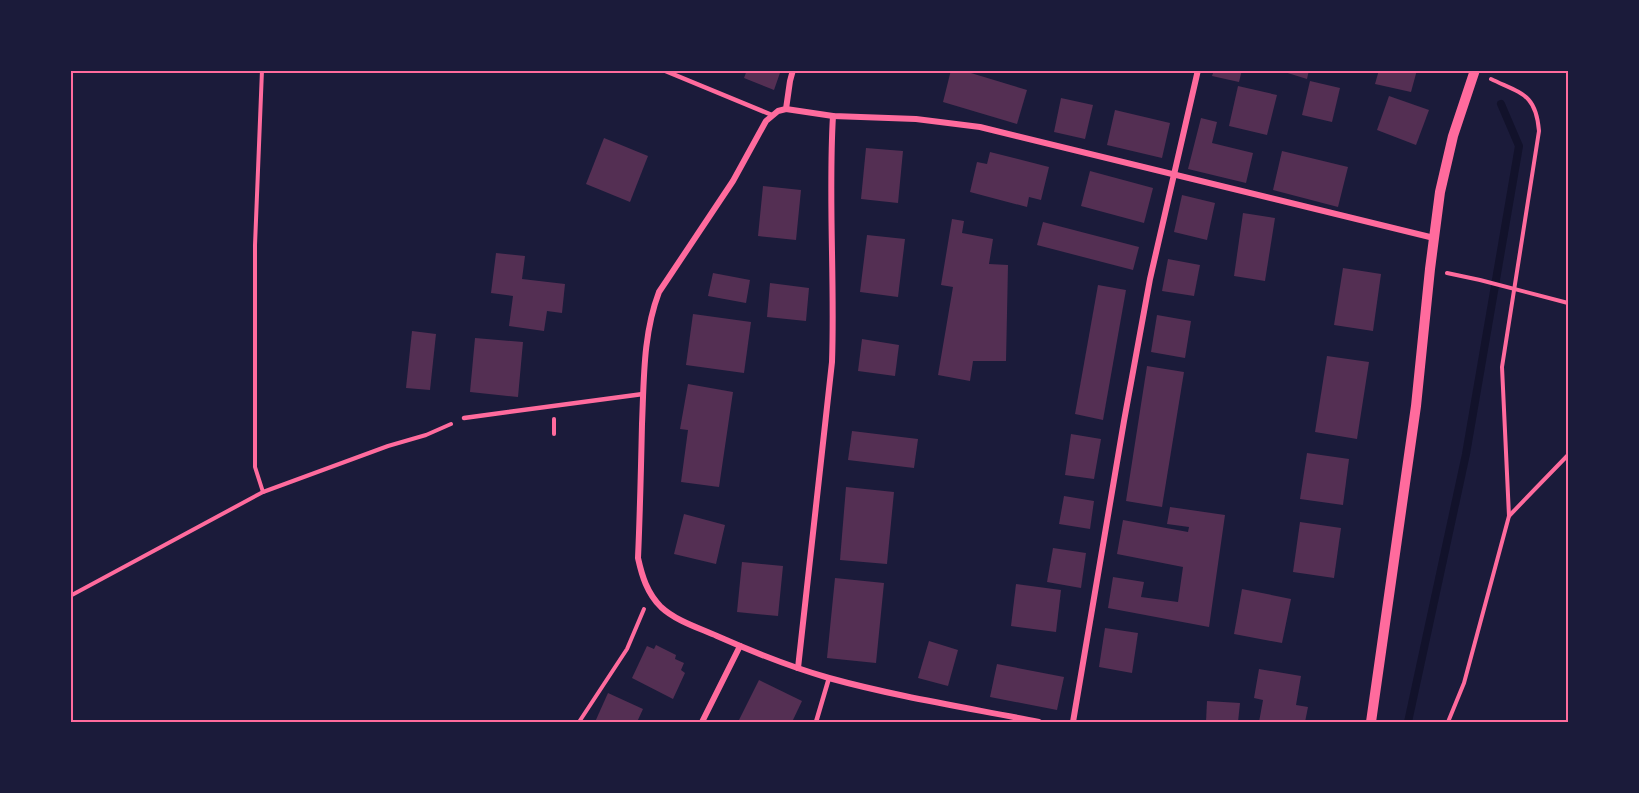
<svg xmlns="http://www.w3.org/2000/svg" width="1639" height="793" font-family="'Sofia Sans Condensed',sans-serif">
<rect width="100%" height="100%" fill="#1b1b3a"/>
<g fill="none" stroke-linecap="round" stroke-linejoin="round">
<!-- stream -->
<path stroke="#12122b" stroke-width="8" d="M 1408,722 L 1466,454 L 1519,146 L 1501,104"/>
</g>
<!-- building -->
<g fill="#542f53">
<path d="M 747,70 L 781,70 L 774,90 L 744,78 Z"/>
<path d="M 951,70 L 961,70 L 1027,90 L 1017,124 L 943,102 Z"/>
<path d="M 1214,70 L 1242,70 L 1239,82 L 1212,76 Z"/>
<path d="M 1278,70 L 1309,70 L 1307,79 Z"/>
<path d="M 1379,70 L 1417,70 L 1411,92 L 1375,84 Z"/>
<path d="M 1310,81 L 1340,88 L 1332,122 L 1302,115 Z"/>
<path d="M 1238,86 L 1277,95 L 1267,135 L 1229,126 Z"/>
<path d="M 1389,96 L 1429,110 L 1416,145 L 1377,130 Z"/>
<path d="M 1061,98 L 1093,105 L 1085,139 L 1054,132 Z"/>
<path d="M 1115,110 L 1170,123 L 1162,158 L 1107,145 Z"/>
<path d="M 1201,118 L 1217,122 L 1212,143 L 1253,153 L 1246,183 L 1188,169 Z"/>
<path d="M 604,138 L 648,156 L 630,202 L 586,184 Z"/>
<path d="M 866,148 L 903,151 L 898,203 L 861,199 Z"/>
<path d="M 1282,151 L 1348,167 L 1338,207 L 1273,190 Z"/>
<path d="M 990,152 L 1049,167 L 1041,200 L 1029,197 L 1027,207 L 970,192 L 977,162 L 987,164 Z"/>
<path d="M 1090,171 L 1153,188 L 1144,223 L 1081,206 Z"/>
<path d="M 763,186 L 801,190 L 796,240 L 758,236 Z"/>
<path d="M 1182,195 L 1215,203 L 1207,240 L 1174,232 Z"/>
<path d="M 1243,213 L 1275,218 L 1265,281 L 1234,276 Z"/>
<path d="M 952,219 L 964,221 L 962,233 L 993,239 L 989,264 L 1008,265 L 1006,361 L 973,361 L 970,381 L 938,375 L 953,287 L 941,285 Z"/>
<path d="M 1043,222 L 1139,247 L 1133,270 L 1037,245 Z"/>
<path d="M 867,235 L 905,239 L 898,297 L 860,292 Z"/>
<path d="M 496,253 L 525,256 L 522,279 L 565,284 L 562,313 L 547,311 L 544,331 L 509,326 L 513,296 L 491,293 Z"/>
<path d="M 1168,259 L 1200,265 L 1194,296 L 1162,291 Z"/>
<path d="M 1343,268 L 1381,274 L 1373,331 L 1334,325 Z"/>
<path d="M 713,273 L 750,280 L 746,303 L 708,296 Z"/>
<path d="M 770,283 L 809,288 L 806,321 L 767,317 Z"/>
<path d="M 1098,285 L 1126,290 L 1103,420 L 1075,414 Z"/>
<path d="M 693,314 L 751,322 L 744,373 L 686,365 Z"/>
<path d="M 1157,315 L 1191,321 L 1185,358 L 1151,352 Z"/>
<path d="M 412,331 L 436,334 L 430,390 L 406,388 Z"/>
<path d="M 475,338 L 523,342 L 518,397 L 470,392 Z"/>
<path d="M 862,339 L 899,345 L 895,376 L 858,371 Z"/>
<path d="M 1327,356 L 1369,362 L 1357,439 L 1315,432 Z"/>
<path d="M 1147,366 L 1184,372 L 1162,507 L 1126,501 Z"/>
<path d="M 688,384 L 733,392 L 719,487 L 681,482 L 688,430 L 680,429 Z"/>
<path d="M 852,431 L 918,439 L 914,468 L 848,460 Z"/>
<path d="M 1071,434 L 1101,439 L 1094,479 L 1065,475 Z"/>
<path d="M 1307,453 L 1349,459 L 1343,505 L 1300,499 Z"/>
<path d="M 846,487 L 894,492 L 887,564 L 840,560 Z"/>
<path d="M 1064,496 L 1094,501 L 1090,529 L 1059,524 Z"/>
<path d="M 1170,507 L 1225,515 L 1209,627 L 1108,608 L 1113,577 L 1144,582 L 1141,597 L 1178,602 L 1183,567 L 1117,554 L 1123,520 L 1188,532 L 1189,527 L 1167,524 Z"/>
<path d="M 684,514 L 725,525 L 716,564 L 674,554 Z"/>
<path d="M 1300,522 L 1341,528 L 1334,578 L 1293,572 Z"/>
<path d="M 1053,548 L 1086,553 L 1081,588 L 1047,582 Z"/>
<path d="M 742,562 L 783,566 L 778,616 L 737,612 Z"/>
<path d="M 835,578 L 884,583 L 876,663 L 827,658 Z"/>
<path d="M 1016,584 L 1061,590 L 1056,632 L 1011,626 Z"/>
<path d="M 1242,589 L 1291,599 L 1282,643 L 1234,634 Z"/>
<path d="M 1105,628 L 1138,633 L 1132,673 L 1099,667 Z"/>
<path d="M 929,641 L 958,650 L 948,686 L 918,678 Z"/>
<path d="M 656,645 L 676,655 L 675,659 L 684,663 L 681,670 L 685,673 L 673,699 L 632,678 L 647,646 L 654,649 Z"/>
<path d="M 997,664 L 1064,677 L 1057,710 L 990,697 Z"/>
<path d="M 1259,669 L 1301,676 L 1296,705 L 1308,707 L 1305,722 L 1259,722 L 1263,700 L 1254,698 Z"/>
<path d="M 759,680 L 802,701 L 792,722 L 738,722 Z"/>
<path d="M 608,693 L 643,709 L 637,722 L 595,722 Z"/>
<path d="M 1207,701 L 1240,703 L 1238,722 L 1206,722 Z"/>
</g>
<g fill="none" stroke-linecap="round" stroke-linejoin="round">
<!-- path -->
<g stroke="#ff6b9d" stroke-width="4">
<path d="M 262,70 L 255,245 L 255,467 L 263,492"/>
<path d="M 1447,273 L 1480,280 L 1568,303"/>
<path d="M 554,434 L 554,419"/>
<path d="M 1509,516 L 1568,455"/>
<path d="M 70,596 L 263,492 L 388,446 L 426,435 L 451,424"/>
<path d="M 579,722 L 627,649 L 644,609"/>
<path d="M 1448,722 L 1464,683 L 1509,516 L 1502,367 L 1539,131 C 1536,94 1522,94 1491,79"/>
</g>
<!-- service -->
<g stroke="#ff6b9d" stroke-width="4.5">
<path d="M 663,70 L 772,115"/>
<path d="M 464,418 L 643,394"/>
<path d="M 816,722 L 829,678"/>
</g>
<!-- minor -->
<g stroke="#ff6b9d" stroke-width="6">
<path d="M 793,70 L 790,81 L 786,109 L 778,111 L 766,121 L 733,181 L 659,292 C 643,334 644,379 642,424 C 641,469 640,513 638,558 C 642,576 647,593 661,607 C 676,621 699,628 717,636 C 753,652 791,667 829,678 C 898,697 969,708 1039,722"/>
<path d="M 786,109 L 833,116 L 916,119 L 980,127 L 1434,238"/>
<path d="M 798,668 L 832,362 C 835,280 828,198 833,116"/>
<path d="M 702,722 L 740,646"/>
<path d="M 1073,722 L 1124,421 L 1150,279 L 1198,70"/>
</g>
<!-- tertiary -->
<path stroke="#ff6b9d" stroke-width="10" d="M 1371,722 L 1416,406 L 1430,269 L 1440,192 L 1453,136 L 1475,70"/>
</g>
<!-- border -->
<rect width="1639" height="793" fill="none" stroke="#1b1b3a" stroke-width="144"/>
<rect x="72" y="72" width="1495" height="649" fill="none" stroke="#ff6b9d" stroke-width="2"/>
</svg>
